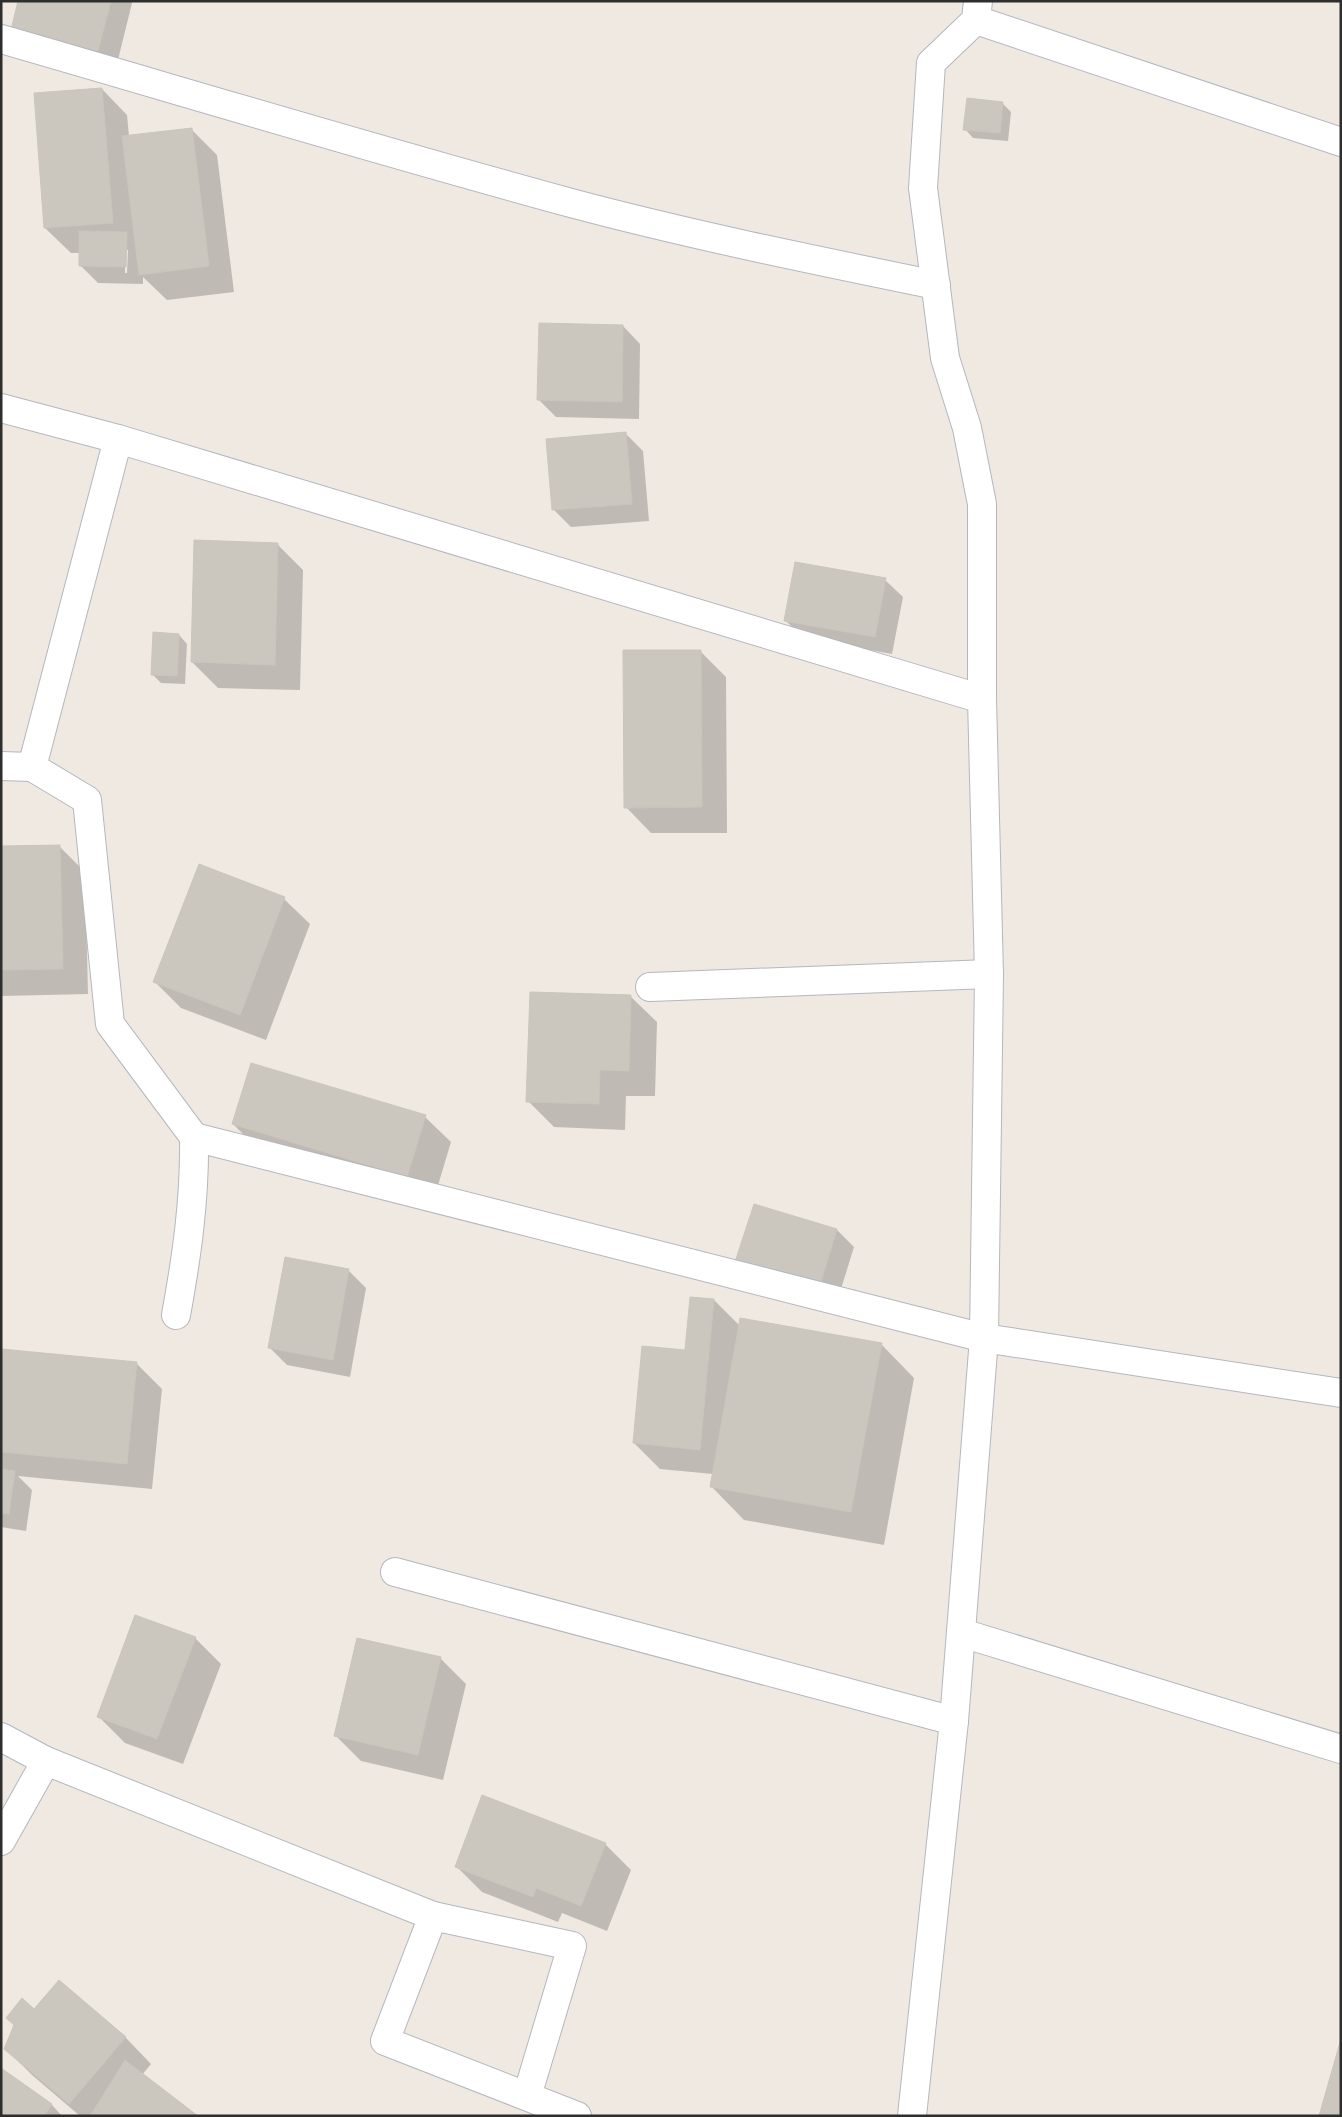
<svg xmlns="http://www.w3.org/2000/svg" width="1342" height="2117" font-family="Lato,sans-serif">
<rect width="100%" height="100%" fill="#efe9e1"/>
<!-- shadow -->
<g fill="#0003" fill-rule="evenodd">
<path d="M 20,1 L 130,1 L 132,3 L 116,68 L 30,47 Z"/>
<path d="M 102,89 L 127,115 L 129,136 L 191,129 L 217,155 L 234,292 L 167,300 L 143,277 L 143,284 L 98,283 L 80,265 L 80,253 L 71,253 L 45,228 ZM 125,250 L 128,250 L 127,273 L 125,273 Z"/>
<path d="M 1002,103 L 1011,112 L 1008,141 L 973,138 L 965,129 Z"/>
<path d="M 623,326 L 640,344 L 639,419 L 556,417 L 539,400 Z"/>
<path d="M 625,433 L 643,451 L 649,521 L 571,527 L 554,510 Z"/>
<path d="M 277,544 L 303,570 L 300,690 L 218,688 L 192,662 Z"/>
<path d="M 885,580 L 903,597 L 892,654 L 803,638 L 785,620 Z"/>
<path d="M 179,635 L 187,644 L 185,684 L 161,683 L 152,674 Z"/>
<path d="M 700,651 L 726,677 L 727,833 L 651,833 L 626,807 Z"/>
<path d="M 59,846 L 85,872 L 88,994 L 2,996 L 1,847 Z"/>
<path d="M 199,866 L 284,899 L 310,924 L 266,1040 L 181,1008 L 155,982 Z"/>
<path d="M 531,994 L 631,997 L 657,1022 L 655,1096 L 626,1096 L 625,1130 L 554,1127 L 528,1101 Z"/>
<path d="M 425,1117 L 451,1142 L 433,1202 L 259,1150 L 233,1124 Z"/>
<path d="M 837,1230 L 854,1247 L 836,1305 L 737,1262 Z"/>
<path d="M 348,1270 L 366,1288 L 350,1377 L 287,1365 L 270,1348 Z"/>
<path d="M 691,1298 L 714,1300 L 740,1326 L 881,1344 L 914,1378 L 884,1545 L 744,1520 L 711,1486 L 713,1474 L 660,1469 L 634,1443 L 686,1352 Z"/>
<path d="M 1,1351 L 136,1363 L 162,1389 L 152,1489 L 18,1476 L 32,1490 L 26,1531 L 1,1527 Z"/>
<path d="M 195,1638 L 221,1664 L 183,1764 L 125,1743 L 99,1717 Z"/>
<path d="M 440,1658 L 466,1684 L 443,1780 L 361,1761 L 335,1735 Z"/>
<path d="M 605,1844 L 631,1870 L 607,1931 L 562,1913 L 558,1922 L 482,1892 L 456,1866 Z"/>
<path d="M 59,1982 L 126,2038 L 151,2064 L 142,2075 L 196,2116 L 80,2116 L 32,2075 L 6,2049 L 34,2010 Z"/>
<path d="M 1,2070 L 52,2105 L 62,2116 L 1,2116 Z"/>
</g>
<!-- building -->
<g fill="#cbc7bf" stroke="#cbc5ba">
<path d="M 18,1 L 111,1 L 98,51 L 11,30 Z"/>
<path d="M 102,88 L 113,223 L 44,228 L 34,93 Z"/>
<path d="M 967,98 L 1003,102 L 1000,133 L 963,130 Z"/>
<path d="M 192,128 L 209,266 L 139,275 L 122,136 Z"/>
<path d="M 79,231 L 127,232 L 126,267 L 79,266 Z"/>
<path d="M 539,323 L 623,325 L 622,402 L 537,400 Z"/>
<path d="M 626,432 L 632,504 L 552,510 L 546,439 Z"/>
<path d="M 194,540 L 278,543 L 275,665 L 191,662 Z"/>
<path d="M 795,562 L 886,578 L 875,637 L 784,621 Z"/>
<path d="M 153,632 L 179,634 L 177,676 L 151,675 Z"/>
<path d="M 623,650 L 701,650 L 702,807 L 624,808 Z"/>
<path d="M 60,845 L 63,969 L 1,970 L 1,846 Z"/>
<path d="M 199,864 L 285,897 L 240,1015 L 153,982 Z"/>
<path d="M 530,992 L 631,995 L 629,1071 L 600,1070 L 599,1104 L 526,1102 Z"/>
<path d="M 251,1063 L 426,1115 L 407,1177 L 232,1124 Z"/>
<path d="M 754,1204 L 837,1229 L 819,1288 L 735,1262 Z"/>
<path d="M 285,1257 L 349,1269 L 333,1360 L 268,1348 Z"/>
<path d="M 690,1297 L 714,1299 L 700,1450 L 633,1443 L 642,1346 L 685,1350 Z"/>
<path d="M 740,1318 L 882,1343 L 851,1512 L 710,1487 Z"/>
<path d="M 1,1349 L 137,1362 L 127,1464 L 1,1452 Z"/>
<path d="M 1,1469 L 15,1471 L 9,1514 L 1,1513 Z"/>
<path d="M 135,1615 L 196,1637 L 157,1739 L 97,1717 Z"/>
<path d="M 357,1638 L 441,1657 L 418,1755 L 334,1736 Z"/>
<path d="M 482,1795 L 606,1843 L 581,1906 L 536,1888 L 533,1897 L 455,1867 Z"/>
<path d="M 59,1980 L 126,2037 L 69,2104 L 4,2049 L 14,2025 L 6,2018 L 22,1998 L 34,2009 Z"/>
<path d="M 1341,2039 L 1341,2116 L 1319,2116 Z"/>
<path d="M 125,2060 L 198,2116 L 90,2116 Z"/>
<path d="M 1,2068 L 52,2104 L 44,2116 L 1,2116 Z"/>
</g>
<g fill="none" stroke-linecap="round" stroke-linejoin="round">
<defs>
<g id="street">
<path d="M 976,20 L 1341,142"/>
<path d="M 1,39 C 191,94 380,151 571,203 C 691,235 814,260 936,285"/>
<path d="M 1,408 L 118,439 L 982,699"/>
<path d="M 1,766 L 32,767 L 118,439"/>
<path d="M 32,767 L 87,800 L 110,1024 L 194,1137"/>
<path d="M 650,987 L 989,974"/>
<path d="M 176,1315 C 187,1255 195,1198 194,1137 L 984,1338 L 1341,1393"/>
<path d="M 395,1572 L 954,1721"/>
<path d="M 962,1633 L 1341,1749"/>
<path d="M 1,1737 L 46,1761 L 1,1841"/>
<path d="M 46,1761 L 433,1916"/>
<path d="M 527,2096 L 572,1946 L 433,1916 L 385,2041 L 577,2116"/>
<path d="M 912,2116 L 954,1721 L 984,1338 L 989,974 L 982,699 L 982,504 L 967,428 L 945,358 L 923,188 L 931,63 L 976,20 L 978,1"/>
</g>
</defs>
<!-- street casing -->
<use href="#street" stroke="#b4b7c1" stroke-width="30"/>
<!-- street -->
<use href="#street" stroke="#fff" stroke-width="28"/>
</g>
<!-- border -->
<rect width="1342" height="2117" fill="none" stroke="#2e2e2e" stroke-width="5"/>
</svg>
